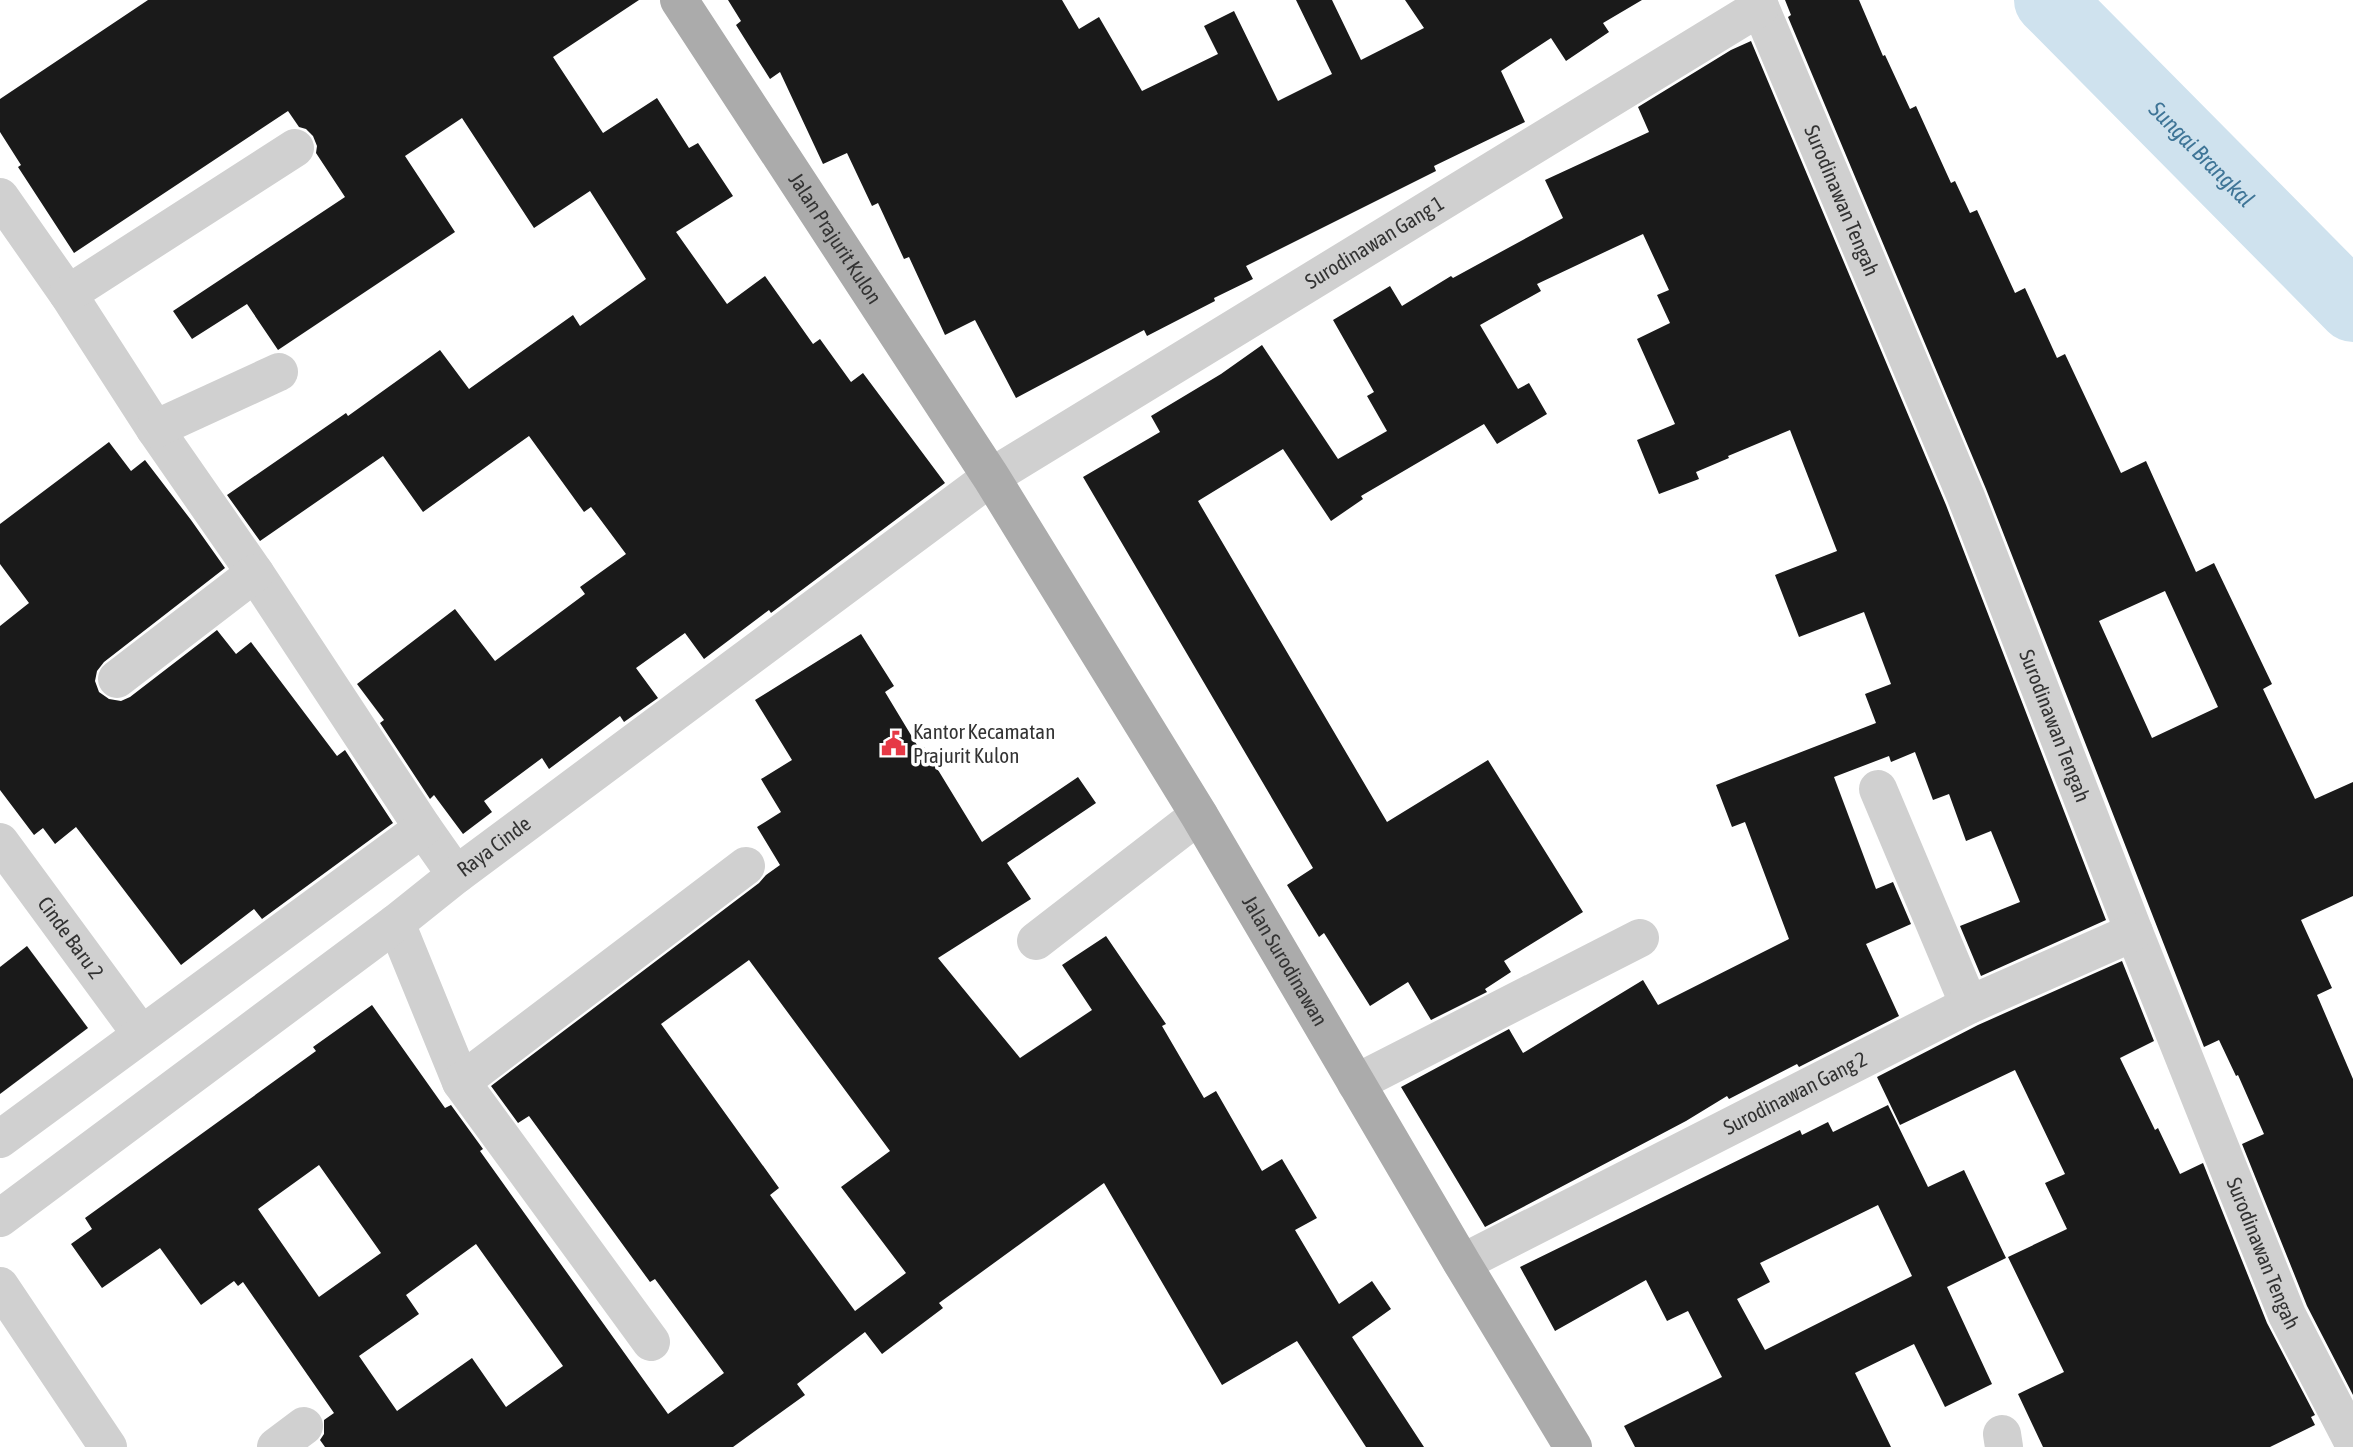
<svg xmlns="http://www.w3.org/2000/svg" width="2353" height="1447" font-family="'Asap Condensed',sans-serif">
<rect width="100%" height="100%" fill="#fff"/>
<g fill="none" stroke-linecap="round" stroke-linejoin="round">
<!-- river -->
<path stroke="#cfe2ee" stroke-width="70" id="s1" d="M 2049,0 L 2353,307"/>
</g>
<!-- building -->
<g fill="#1a1a1a" fill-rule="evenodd">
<path d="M 148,0 L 639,0 L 553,57 L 603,133 L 657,98 L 689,148 L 698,143 L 733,196 L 676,232 L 727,304 L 765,276 L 813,344 L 820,339 L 851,382 L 863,373 L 945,483 L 771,613 L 769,610 L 704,659 L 685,633 L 636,668 L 658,698 L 624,722 L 620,716 L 549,769 L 542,758 L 484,801 L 492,812 L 463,834 L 434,795 L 430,799 L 380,723 L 384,720 L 357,684 L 455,609 L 495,661 L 585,594 L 580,587 L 626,554 L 591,507 L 584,512 L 529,436 L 423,512 L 383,456 L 260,541 L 227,495 L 346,413 L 348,416 L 440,350 L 469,389 L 573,315 L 580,326 L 646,279 L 590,191 L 534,228 L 462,118 L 405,156 L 455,232 L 278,350 L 247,304 L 192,339 L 173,311 L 345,197 L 316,153 L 317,146 L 313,136 L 306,129 L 299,127 L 288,111 L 74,253 L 18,167 L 21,165 L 0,132 L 0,99 Z"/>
<path d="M 728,0 L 1062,0 L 1079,29 L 1099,17 L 1142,91 L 1218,54 L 1204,26 L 1234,11 L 1278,101 L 1332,74 L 1296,0 L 1332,0 L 1361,60 L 1424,28 L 1405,0 L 1642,0 L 1603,23 L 1609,32 L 1566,61 L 1551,38 L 1501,71 L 1525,122 L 1434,166 L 1436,171 L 1246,266 L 1253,279 L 1214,298 L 1215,301 L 1147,336 L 1144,330 L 1016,398 L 975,320 L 945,335 L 909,257 L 904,259 L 878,203 L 872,206 L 847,153 L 823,164 L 780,72 L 770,79 L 736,25 L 741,21 Z"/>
<path d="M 1785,0 L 1859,0 L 1883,56 L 1885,55 L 1910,109 L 1916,106 L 1951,183 L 1955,181 L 1970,213 L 1977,210 L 2015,293 L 2025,288 L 2057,358 L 2065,354 L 2121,473 L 2146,461 L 2196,572 L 2214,563 L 2272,684 L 2263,689 L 2315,799 L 2353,782 L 2353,896 L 2301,920 L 2332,988 L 2317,995 L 2353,1079 L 2353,1395 L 2307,1306 L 2242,1144 L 2264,1134 L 2238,1075 L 2236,1076 L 2219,1040 L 2204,1047 L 1986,489 L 1788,17 L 1791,15 ZM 2165,591 L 2218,707 L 2152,738 L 2099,621 Z"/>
<path d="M 1751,41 L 1946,505 L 2106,920 L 1981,976 L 1960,926 L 2020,902 L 1991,831 L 1966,841 L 1949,794 L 1933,800 L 1915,752 L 1891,762 L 1889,756 L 1834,777 L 1876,889 L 1893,882 L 1911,924 L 1866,944 L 1899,1016 L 1799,1067 L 1797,1064 L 1729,1099 L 1727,1096 L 1686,1121 L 1485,1227 L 1401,1087 L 1509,1029 L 1523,1053 L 1643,980 L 1658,1005 L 1789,939 L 1745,822 L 1732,827 L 1716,785 L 1876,723 L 1865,694 L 1891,684 L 1864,612 L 1799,637 L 1775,575 L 1837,551 L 1790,430 L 1728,456 L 1729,458 L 1696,472 L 1699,479 L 1659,494 L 1637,440 L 1675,424 L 1637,339 L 1670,323 L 1657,295 L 1669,290 L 1643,234 L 1537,284 L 1541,291 L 1480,325 L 1518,389 L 1529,383 L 1547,414 L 1497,444 L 1484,424 L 1361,496 L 1363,499 L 1331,521 L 1283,449 L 1198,501 L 1387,822 L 1488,760 L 1583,912 L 1504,961 L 1511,972 L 1485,989 L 1487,992 L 1431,1020 L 1408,982 L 1370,1006 L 1324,933 L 1319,937 L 1287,885 L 1313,868 L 1083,477 L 1160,432 L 1151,416 L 1221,374 L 1262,345 L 1338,459 L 1387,431 L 1367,396 L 1374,392 L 1333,320 L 1390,286 L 1402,306 L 1451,276 L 1453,278 L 1563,218 L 1545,180 L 1649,132 L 1638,107 L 1731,50 Z"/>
<path d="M 109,442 L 131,471 L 145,460 L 191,520 L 225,568 L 104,662 L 97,671 L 95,681 L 99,692 L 109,699 L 121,701 L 130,697 L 217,630 L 236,654 L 251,642 L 337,756 L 345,750 L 393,823 L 262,919 L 254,909 L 181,965 L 76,827 L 55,844 L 43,828 L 34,835 L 0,790 L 0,626 L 29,603 L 0,564 L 0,524 Z"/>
<path d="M 861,634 L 894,686 L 885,692 L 920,750 L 924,747 L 982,842 L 1078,777 L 1096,803 L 1007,863 L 1031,899 L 938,958 L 1020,1058 L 1092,1010 L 1062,965 L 1106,936 L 1166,1024 L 1162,1026 L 1204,1098 L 1216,1091 L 1262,1171 L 1282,1159 L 1317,1218 L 1295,1230 L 1339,1304 L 1372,1281 L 1391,1309 L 1352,1337 L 1424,1447 L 1366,1447 L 1297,1341 L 1222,1385 L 1104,1183 L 939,1303 L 943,1308 L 882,1354 L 865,1332 L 797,1384 L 805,1395 L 733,1447 L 325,1447 L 320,1440 L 324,1434 L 324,1420 L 334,1413 L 243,1282 L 238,1286 L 234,1281 L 201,1305 L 160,1248 L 102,1288 L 71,1244 L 92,1229 L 85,1218 L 316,1051 L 313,1047 L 372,1005 L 445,1108 L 451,1105 L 483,1149 L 480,1151 L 668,1414 L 724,1373 L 655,1279 L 650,1282 L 529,1116 L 518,1123 L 491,1086 L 759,883 L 766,875 L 780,865 L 757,827 L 781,812 L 761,779 L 792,760 L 755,700 ZM 749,960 L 890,1151 L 841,1187 L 906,1273 L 855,1311 L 770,1195 L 779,1188 L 661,1024 ZM 319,1165 L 381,1253 L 319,1297 L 258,1209 ZM 476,1244 L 563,1366 L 506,1407 L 472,1358 L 397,1411 L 359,1356 L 419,1314 L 406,1295 Z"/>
<path d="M 27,946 L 88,1028 L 0,1094 L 0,967 Z"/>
<path d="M 2122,961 L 2154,1041 L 2120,1058 L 2155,1130 L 2158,1128 L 2180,1174 L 2203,1163 L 2267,1323 L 2315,1415 L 2311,1417 L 2315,1425 L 2270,1447 L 2043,1447 L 2018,1394 L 2064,1372 L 2008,1257 L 2067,1229 L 2045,1183 L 2065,1174 L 2015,1070 L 1900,1125 L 1877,1077 L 1978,1025 Z"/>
<path d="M 1888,1105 L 1928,1187 L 1964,1170 L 2006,1258 L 1947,1287 L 1992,1384 L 1945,1407 L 1914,1344 L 1855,1373 L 1891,1447 L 1635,1447 L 1624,1426 L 1722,1377 L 1688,1311 L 1667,1321 L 1646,1280 L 1555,1331 L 1520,1267 L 1800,1130 L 1802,1135 L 1828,1122 L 1833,1132 ZM 1878,1205 L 1912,1276 L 1765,1350 L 1737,1299 L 1770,1282 L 1760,1263 Z"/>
</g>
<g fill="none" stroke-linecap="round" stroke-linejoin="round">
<!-- minor -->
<g stroke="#d0d0d0" stroke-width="38">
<path id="s2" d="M 1760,7 L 1966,497 L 2134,932 L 2287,1315 L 2353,1442"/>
<path d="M 0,197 L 68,294 L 155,429 L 255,573 L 423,828 L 456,875"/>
<path d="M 68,294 L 295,148"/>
<path d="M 155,429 L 279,372"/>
<path d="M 117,679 L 255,573"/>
<path d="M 1878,789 L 1969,1005"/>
<path id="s3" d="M 0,842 L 141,1034"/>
<path d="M 396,923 L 461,1082 L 651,1342"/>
<path d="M 1036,941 L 1199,815"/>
<path d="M 461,1082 L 746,866"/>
<path d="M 1356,1083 L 1640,938"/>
<path d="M 0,1139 L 423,828"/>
<path id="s4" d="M 0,1218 L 396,923 L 456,875 L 991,477 L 1760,7"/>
<path id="s5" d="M 1462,1263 L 1969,1005 L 2134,932"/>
<path d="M 0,1286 L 108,1447"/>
<path d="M 2002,1434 L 2004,1447"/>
<path d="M 276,1447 L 304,1426"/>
</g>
<!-- major -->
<path stroke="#ababab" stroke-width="38" id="s6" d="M 679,0 L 991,477 L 1199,815 L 1462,1263 L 1573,1447"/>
</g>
<!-- icons -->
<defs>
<symbol id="civic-bare" viewBox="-9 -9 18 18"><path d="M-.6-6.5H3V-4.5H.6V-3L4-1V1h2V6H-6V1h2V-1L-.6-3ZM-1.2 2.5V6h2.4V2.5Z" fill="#e63946" stroke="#fff" stroke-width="2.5" paint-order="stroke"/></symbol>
</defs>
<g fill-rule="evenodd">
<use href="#civic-bare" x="876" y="726" width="35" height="35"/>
</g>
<g text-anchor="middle" stroke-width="7" stroke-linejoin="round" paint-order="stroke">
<!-- street labels -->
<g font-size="21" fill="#333" stroke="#fff">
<text dy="7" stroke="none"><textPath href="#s2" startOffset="210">Surodinawan Tengah</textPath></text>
<text dy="7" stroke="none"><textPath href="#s6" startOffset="285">Jalan Prajurit Kulon</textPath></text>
<text dy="7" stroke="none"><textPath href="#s4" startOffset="1687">Surodinawan Gang 1</textPath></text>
<text dy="7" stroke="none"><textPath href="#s2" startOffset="777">Surodinawan Tengah</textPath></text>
<text dy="7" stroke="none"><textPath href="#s4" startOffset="618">Raya Cinde</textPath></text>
<text dy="7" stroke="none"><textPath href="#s3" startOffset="119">Cinde Baru 2</textPath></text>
<text dy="7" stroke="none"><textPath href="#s6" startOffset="1136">Jalan Surodinawan</textPath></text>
<text dy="7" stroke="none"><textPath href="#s5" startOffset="374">Surodinawan Gang 2</textPath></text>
<text dy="7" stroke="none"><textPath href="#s2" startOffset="1344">Surodinawan Tengah</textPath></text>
</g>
<!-- poi labels -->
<g font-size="21" fill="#333" stroke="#fff" text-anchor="start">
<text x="913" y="739">Kantor Kecamatan<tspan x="913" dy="24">Prajurit Kulon</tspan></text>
</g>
<!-- water labels -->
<g font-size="23" font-style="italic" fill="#3f7597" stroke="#fff">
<text dy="8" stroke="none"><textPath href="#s1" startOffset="217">Sungai Brangkal</textPath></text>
</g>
</g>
</svg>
